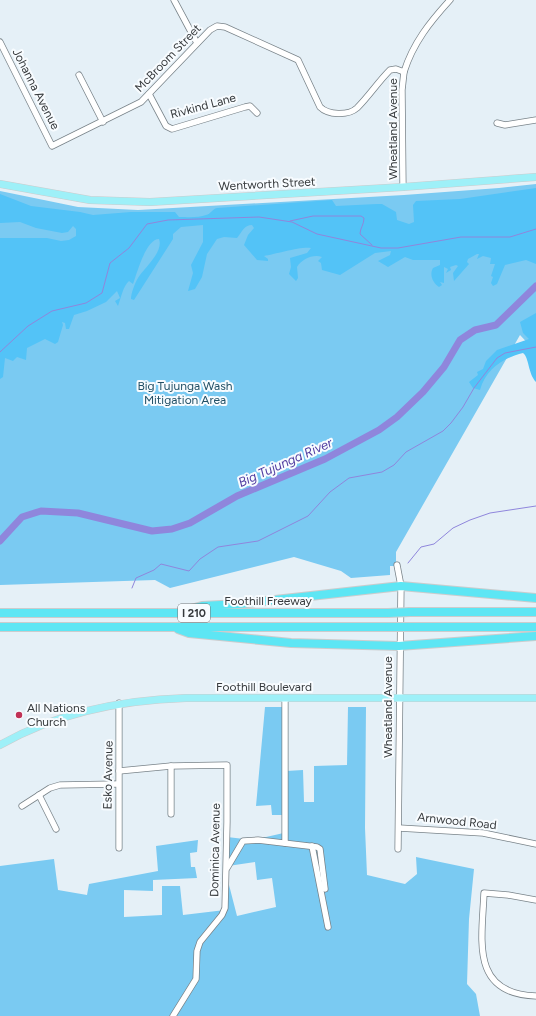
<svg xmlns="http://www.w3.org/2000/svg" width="536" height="1016" font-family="Figtree,sans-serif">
<rect width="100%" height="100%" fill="#e5f0f7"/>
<!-- green -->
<g fill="#7acaf2">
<path d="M 536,184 L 536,352 L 520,335 L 396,552 L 396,566 L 390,566 L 390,575 L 351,578 L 341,571 L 294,557 L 170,588 L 155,580 L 0,585 L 0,191 L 78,207 L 138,210 L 404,195 L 499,188 Z"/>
<path d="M 265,707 L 285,707 L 286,771 L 303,770 L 304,802 L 314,802 L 314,766 L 347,765 L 348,707 L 366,707 L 365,828 L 367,875 L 405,884 L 417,874 L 416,857 L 474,869 L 469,919 L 467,984 L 476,994 L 480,1016 L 0,1016 L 0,866 L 54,859 L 58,890 L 87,895 L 89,884 L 158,871 L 156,846 L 198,840 L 197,852 L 190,853 L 191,867 L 195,867 L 197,878 L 153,880 L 153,891 L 124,890 L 124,917 L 162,915 L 162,886 L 180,886 L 183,915 L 225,910 L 227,902 L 228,881 L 237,916 L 276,907 L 272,878 L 257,880 L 255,862 L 228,866 L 227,837 L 253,840 L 288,832 L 285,815 L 272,815 L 271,805 L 256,806 Z"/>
</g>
<!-- forest -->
<g fill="#53c3f7">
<path d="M 536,188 L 536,264 L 526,260 L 505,265 L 497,284 L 493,286 L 491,283 L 493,277 L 491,276 L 495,264 L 490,264 L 491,258 L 483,256 L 477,259 L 479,254 L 477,254 L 468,259 L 467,262 L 469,264 L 454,281 L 453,273 L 458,266 L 456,265 L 450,267 L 451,270 L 446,273 L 448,269 L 444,267 L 444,283 L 440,282 L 442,285 L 439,287 C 433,283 429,275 433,268 L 440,265 L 440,260 L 413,260 L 405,257 L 388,267 L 378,261 L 390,255 L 391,251 L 375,253 L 340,275 L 322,270 L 321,263 L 318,261 L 322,257 C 313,254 302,259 297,267 L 298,278 L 296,281 L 289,274 L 291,267 L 290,258 L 307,253 L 311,248 C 302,246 275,254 264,256 L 268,259 L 268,261 L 257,260 L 244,245 L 248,235 L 254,228 L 252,225 C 244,225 242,232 237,238 L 224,237 L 217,239 L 207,254 L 202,277 L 195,289 L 188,291 L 193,273 L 191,265 L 203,242 L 203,225 L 181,227 L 173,234 L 173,239 L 134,300 L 131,299 C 131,293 135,283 138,278 C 144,268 164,252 159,239 C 146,239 137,273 133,284 L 129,281 C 123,286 121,298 118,306 L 115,301 L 120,298 L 117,291 L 106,302 L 87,311 L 74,315 L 69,329 L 66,329 L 65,323 L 62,322 L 63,325 L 58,342 L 55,344 L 45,339 L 27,348 L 26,360 L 17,357 L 13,361 L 5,358 L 3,377 L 0,379 L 0,238 L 47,238 L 61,241 L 69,240 L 76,236 L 76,229 L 73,226 L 68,232 L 62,233 L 36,228 L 20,222 L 0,223 L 0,194 L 31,206 L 80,212 L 93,215 L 131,212 L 175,212 L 179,217 C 187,217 199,218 206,215 C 211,214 212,209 217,208 L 332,200 L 336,206 L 377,204 L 382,204 L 396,212 L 397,220 L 409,224 L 414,222 L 413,205 L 416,201 L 460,199 Z"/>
<path d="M 536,313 L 536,382 C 528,374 529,357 523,353 C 503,358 486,369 480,390 L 473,388 L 469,382 L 478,375 L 477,372 L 483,369 L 486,361 L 497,350 L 529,339 L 523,333 L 520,322 Z"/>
</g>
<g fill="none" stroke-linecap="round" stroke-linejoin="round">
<!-- stream -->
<g stroke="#8f86dc" stroke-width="1">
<path d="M 290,221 L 313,216 L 361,216 L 364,218 C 364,225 360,228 360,234 L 372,245"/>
<path d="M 0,352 L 28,326 L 52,311 L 86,303 L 102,293 L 110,263 L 129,248 L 147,224 L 168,220 L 259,217 L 292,222 L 317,234 L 381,248 L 398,248 L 461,237 L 510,237 L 536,229"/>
<path d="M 408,563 L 421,547 L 434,544 L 453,528 L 470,520 L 490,513 L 536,506"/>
<path d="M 132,588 L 136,578 L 154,570 L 161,564 L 189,571 L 200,559 L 218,547 L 258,541 L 308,516 L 330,492 L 349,478 L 382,472 L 394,465 L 406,452 L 443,431 L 451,423 L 463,407 L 474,388 L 497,358 L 505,353 L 536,347"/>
</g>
<!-- river -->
<path stroke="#8f86dc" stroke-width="7" d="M 0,541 L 22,517 L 41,511 L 78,513 L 152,531 L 172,529 L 190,523 L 237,496 L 325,459 L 379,430 L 397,417 L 423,392 L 444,367 L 460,340 L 475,330 L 496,325 L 536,286"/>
<defs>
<g id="minor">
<path d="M 174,0 L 197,43"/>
<path d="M 0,42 L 52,146 L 141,102 L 210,30 L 217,26 L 225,27 L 298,60 L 320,107 C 328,115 348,116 357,108 C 369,96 378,82 390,70 L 396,69 L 404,72 C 413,43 430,22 450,0"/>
<path d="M 79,75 L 103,122"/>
<path d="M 149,94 L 166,126 L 172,129 L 245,107 L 250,106 L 257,113"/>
<path d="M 497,123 L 505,125 L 536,120"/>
<path d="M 403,187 L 402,90 L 404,72"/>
<path d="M 397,565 L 401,586 L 398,849"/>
<path d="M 285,698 L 285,843"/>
<path d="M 119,771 L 171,766 L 227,765 L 227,822 L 225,908 L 222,915 L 200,942 L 197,951 L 196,979 L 173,1016"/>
<path d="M 39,795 L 56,829"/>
<path d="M 22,806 L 50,788 L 60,785 L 118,784"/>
<path d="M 171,814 L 171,766"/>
<path d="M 399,828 L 483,833 L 536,844"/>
<path d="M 312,846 L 328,927"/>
<path d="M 119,848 L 119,703"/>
<path d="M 227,868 L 243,841 L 258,840 L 317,847 L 320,849 L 325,889"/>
<path d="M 536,900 L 508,895 L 484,893 C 482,940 470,994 536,996"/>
</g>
<g id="major">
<path d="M 0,184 L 90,200 L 150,202 L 403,187 L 536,177"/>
<path d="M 0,745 C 58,712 121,700 186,698 L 536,698"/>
</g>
<g id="highway">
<path d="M 187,610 L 202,606 L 239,604 L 401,586 L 536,598"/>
<path d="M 410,612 L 536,612"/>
<path d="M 0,613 L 388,613"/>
<path d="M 0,627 L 389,627"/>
<path d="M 410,627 L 536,627"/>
<path d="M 178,629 L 189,633 L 291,643 L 399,646 L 536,636"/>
</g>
</defs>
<!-- minor casing -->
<use href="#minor" stroke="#798389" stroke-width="7"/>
<!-- major casing -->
<use href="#major" stroke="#cbcccd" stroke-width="8"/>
<!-- highway casing -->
<use href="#highway" stroke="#cbcccd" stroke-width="10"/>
<!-- minor -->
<use href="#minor" stroke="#fff" stroke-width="5.5"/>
<!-- major -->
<use href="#major" stroke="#9ef0f8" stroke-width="7"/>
<!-- highway -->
<use href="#highway" stroke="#5de6f4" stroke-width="8"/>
<defs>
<g id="highway-bridge">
<path d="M 388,613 L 410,612"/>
<path d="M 389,627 L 410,627"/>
</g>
</defs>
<!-- highway-bridge casing -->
<use href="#highway-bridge" stroke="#cbcccd" stroke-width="10" stroke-linecap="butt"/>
<!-- highway-bridge -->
<use href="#highway-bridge" stroke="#5de6f4" stroke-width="8"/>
</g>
<!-- markers -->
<circle fill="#c03156" stroke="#f8fcff" stroke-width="1.5" cx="19" cy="715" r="4"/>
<g text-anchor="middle" stroke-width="4" stroke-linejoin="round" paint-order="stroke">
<!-- shield labels -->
<rect fill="#f8fcff" stroke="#707477" stroke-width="1" x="178" y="604" width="32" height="18" rx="3"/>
<g font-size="11" font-weight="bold" fill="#363a3d">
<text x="194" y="617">I 210</text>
</g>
<!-- street labels -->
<g font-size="12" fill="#363a3d" stroke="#f8fcff">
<text transform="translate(168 58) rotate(-46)" y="4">McBroom Street</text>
<text transform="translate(36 89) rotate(63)" y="4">Johanna Avenue</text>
<text transform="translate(203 106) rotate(-15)" y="4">Rivkind Lane</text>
<text transform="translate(393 129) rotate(-90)" y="4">Wheatland Avenue</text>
<text transform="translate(267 184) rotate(-3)" y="4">Wentworth Street</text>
<text x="268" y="605">Foothill Freeway</text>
<text x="264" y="691">Foothill Boulevard</text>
<text transform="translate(388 707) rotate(-90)" y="4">Wheatland Avenue</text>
<text transform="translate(108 775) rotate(-89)" y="4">Esko Avenue</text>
<text transform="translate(457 821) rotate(6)" y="4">Arnwood Road</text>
<text transform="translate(215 850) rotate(-89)" y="4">Dominica Avenue</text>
</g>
<!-- park labels -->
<g font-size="12" fill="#225066" stroke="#f8fcff">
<text x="185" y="390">Big Tujunga Wash<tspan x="185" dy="14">Mitigation Area</tspan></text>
</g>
<!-- poi labels -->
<g font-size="12" fill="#363a3d" stroke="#f8fcff" text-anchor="start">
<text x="27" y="712">All Nations<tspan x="27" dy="14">Church</tspan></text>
</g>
<!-- water labels -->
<g font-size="13" font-style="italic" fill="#503ca0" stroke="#f8fcff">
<text transform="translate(285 462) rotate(-24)" y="5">Big Tujunga River</text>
</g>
</g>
</svg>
